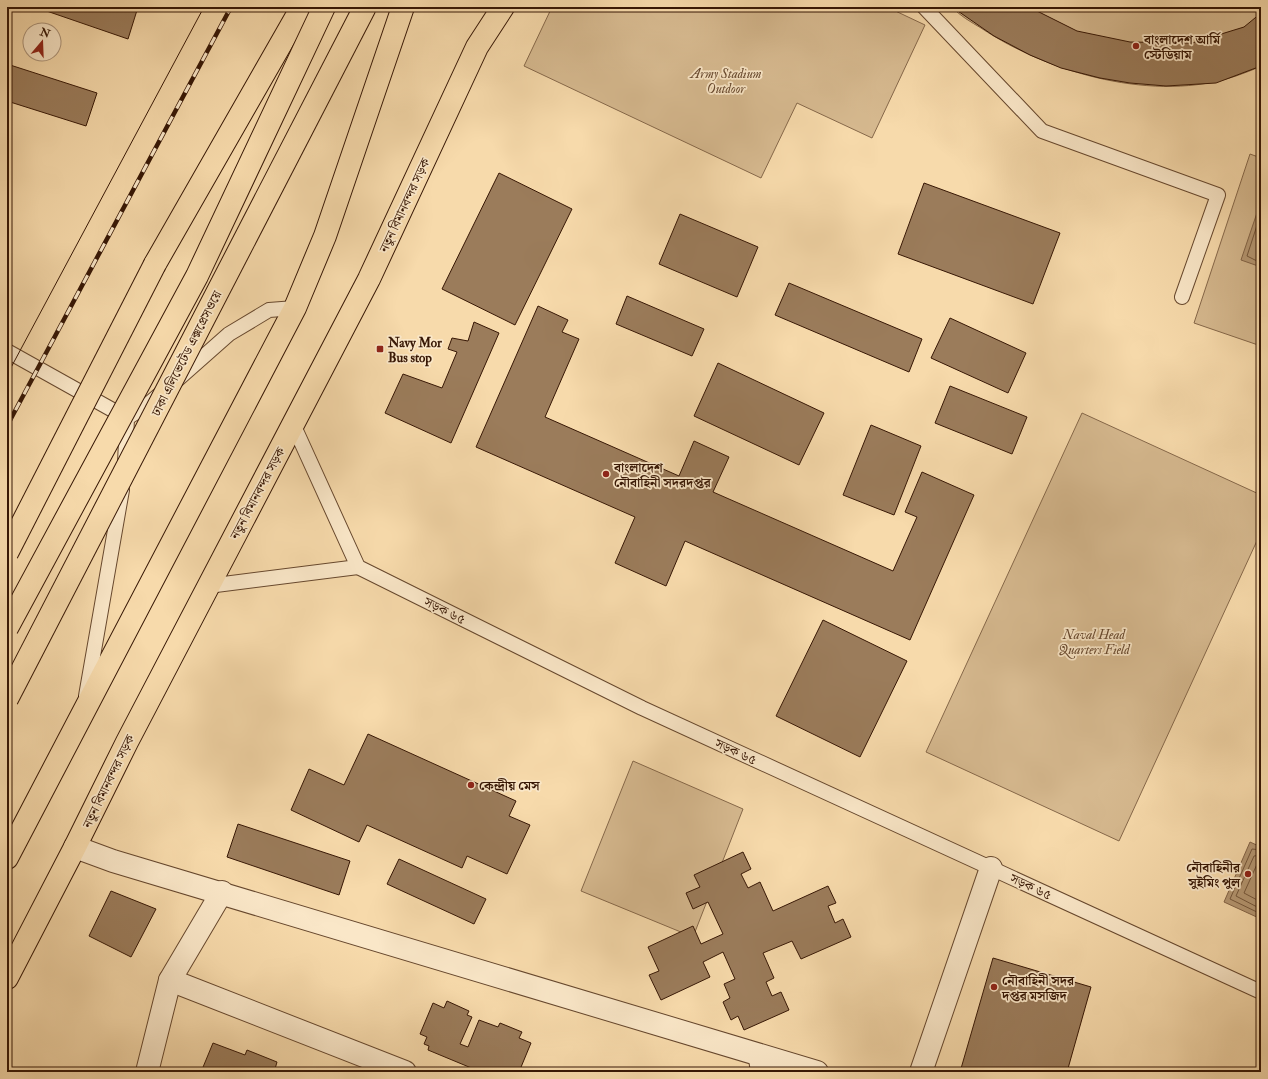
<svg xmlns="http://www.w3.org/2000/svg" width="1268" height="1079" font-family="'IM FELL Double Pica','Noto Serif Bengali',serif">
<rect width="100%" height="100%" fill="#f7daab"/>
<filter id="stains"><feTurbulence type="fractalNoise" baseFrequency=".005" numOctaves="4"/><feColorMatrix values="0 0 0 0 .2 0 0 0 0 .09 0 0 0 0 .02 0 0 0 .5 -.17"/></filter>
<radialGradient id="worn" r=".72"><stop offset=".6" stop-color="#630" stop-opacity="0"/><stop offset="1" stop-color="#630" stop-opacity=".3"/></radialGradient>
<!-- green -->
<g fill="#d6b98f" stroke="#86684a">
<path d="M 552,7 L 887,7 L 925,25 L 872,138 L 797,103 L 761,178 L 524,66 Z"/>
<path d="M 952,7 L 1261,7 L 1261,66 C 1253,70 1244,73 1236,76 C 1156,103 1050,74 981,28 C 971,22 960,16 952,7 Z"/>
<path d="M 1250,154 L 1261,158 L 1261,346 L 1194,323 Z"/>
<path d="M 1082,413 L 1261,495 L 1261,532 L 1119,841 L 926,752 Z"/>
<path d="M 633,761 L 743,809 L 693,937 L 581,891 Z"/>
</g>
<!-- water -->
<g fill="#b69873" stroke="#836447">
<path d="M 1261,201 L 1261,267 L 1241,260 Z"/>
<path d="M 1250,842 L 1261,847 L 1261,919 L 1224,902 Z"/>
</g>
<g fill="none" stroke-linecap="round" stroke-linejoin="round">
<!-- shore -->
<g stroke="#76583c" stroke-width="1">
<path d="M 1261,213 L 1247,256 L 1261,263"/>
<path d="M 1261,850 L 1252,849 L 1230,899 L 1261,914"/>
<path d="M 1261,855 L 1254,856 L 1236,896 L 1261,909"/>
<path d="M 1261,861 L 1258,862 L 1244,893 L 1261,902"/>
</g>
</g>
<!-- building -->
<g fill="#9b7c5b" stroke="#371705">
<path d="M 35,7 L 138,7 L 128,39 Z"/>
<path d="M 952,7 L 1029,7 L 1077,31 L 1130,42 L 1192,43 L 1244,27 L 1261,13 L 1261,66 L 1216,83 L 1166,86 L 1130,83 L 1100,78 L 1061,68 L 1030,55 L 994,36 Z"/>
<path d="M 7,64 L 97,93 L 86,126 L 7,101 Z"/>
<path d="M 499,173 L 572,209 L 515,325 L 442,289 Z"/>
<path d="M 924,183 L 1060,233 L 1033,304 L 898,254 Z"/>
<path d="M 680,214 L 758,247 L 737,297 L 659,264 Z"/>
<path d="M 789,283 L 922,339 L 909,372 L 775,315 Z"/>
<path d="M 627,296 L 704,329 L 692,356 L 616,324 Z"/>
<path d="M 538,306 L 568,320 L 562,332 L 579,339 L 545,417 L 679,476 L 694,441 L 729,457 L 713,492 L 893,571 L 917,517 L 905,512 L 922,472 L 974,495 L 910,640 L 685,541 L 666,586 L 615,563 L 635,517 L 476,447 Z"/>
<path d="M 950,318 L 1026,353 L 1008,393 L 931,358 Z"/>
<path d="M 474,322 L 499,333 L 451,443 L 385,413 L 403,374 L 442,388 L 457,352 L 448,349 L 452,338 L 468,341 Z"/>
<path d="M 718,363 L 824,413 L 799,465 L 694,416 Z"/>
<path d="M 950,386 L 1027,417 L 1012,454 L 935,423 Z"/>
<path d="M 871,425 L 921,446 L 894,515 L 843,495 Z"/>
<path d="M 823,620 L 907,661 L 860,757 L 776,716 Z"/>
<path d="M 368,734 L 516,801 L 509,816 L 530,825 L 507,874 L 467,856 L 462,868 L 367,825 L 359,842 L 291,810 L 309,769 L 344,785 Z"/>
<path d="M 238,824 L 350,861 L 339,895 L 227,857 Z"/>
<path d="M 743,852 L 751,869 L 741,874 L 748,888 L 760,882 L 773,911 L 828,886 L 836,903 L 828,906 L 835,923 L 843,919 L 851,937 L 801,959 L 792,941 L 763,953 L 774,978 L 766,982 L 772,996 L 781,992 L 789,1010 L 744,1030 L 738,1016 L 731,1020 L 723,1002 L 730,998 L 724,984 L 735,979 L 723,952 L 703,962 L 710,977 L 661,1000 L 649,975 L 659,971 L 648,947 L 693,926 L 701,944 L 723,934 L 708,902 L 693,909 L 686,893 L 700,887 L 694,875 Z"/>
<path d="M 399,859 L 486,899 L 474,924 L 387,884 Z"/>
<path d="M 111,891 L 156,909 L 131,957 L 89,936 Z"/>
<path d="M 993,958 L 1091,987 L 1067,1072 L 960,1072 Z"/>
<path d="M 447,1001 L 469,1011 L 467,1015 L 472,1017 L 460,1044 L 468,1047 L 479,1020 L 498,1027 L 500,1023 L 522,1032 L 519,1038 L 531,1043 L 519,1072 L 481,1072 L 428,1050 L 429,1046 L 424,1044 L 427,1037 L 420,1034 L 433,1003 L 444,1008 Z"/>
<path d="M 213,1043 L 245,1055 L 247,1050 L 277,1062 L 275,1069 L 283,1072 L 201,1072 Z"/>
<path d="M 1261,1057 L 1261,1072 L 1254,1072 Z"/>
</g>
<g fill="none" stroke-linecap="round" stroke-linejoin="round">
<defs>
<g id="service">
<path d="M 924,7 L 1042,131 L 1218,195 L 1182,297"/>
<path d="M 7,351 L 127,418 L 146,406 L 160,394"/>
<path d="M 177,380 L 229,334 L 269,310 L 295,308"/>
<path d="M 293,424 L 358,567 L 642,708 L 1261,992"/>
<path d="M 125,463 L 127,418"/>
<path d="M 208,586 L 358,567"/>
<path d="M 86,696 L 122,490"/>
<path d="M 755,1052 L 758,1072"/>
</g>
<g id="minor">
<path d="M 75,847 L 113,861 L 817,1072"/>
<path d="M 170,980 L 405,1072"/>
<path d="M 147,1072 L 170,980 L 222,892"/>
<path d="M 921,1072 L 991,868"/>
</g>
<g id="trunk">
<path d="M 7,858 L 295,308 L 325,236 L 403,7"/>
<path d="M 7,978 L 75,847 L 127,742 L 369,279 L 477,47 L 503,7"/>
</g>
<path id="motorway" d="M 155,264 L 302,7"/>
</defs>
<!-- service casing -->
<use href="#service" stroke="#67482e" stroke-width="16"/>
<!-- minor casing -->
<use href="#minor" stroke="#67482e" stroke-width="24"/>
<!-- trunk casing -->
<use href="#trunk" stroke="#371705" stroke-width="24"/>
<!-- motorway casing -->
<use href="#motorway" stroke="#371705" stroke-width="24"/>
<!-- service -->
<use href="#service" stroke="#fae7c8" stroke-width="14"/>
<!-- minor -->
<use href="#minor" stroke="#fae7c8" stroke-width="22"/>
<!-- trunk -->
<use href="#trunk" stroke="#f7daab" stroke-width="22"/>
<!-- motorway -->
<use href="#motorway" stroke="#f7daab" stroke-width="22"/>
<!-- tram -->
<path stroke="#371705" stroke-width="1" d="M 7,375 L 204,7"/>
<defs>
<path id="rail" d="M 7,426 L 231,7"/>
</defs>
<!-- rail casing -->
<use href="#rail" stroke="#371705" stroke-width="4.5"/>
<!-- rail -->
<use href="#rail" stroke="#fae7c8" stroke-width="3" stroke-dasharray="9" stroke-linecap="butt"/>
<defs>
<g id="motorway-bridge">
<path d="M 7,553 L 155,264"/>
<path d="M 7,628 L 197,276 L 324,7"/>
<path d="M 7,699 L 365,7"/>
</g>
</defs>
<!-- motorway-bridge casing -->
<use href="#motorway-bridge" stroke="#371705" stroke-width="24" stroke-linecap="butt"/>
<!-- motorway-bridge -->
<use href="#motorway-bridge" stroke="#f7daab" stroke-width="22"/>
</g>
<!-- markers -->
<g fill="#8f2418" stroke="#fae7c8" stroke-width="1.5">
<circle cx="1136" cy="46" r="4"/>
<rect x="376" y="345" width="8" height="8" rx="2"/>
<circle cx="606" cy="474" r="4"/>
<circle cx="471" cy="785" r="4"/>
<circle cx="1248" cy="874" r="4"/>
<circle cx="994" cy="987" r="4"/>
</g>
<g text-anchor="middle" stroke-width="3.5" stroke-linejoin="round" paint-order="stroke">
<!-- poi labels -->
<g font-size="13" font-weight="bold" fill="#371705" stroke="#fae7c8" text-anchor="start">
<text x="1144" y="44">বাংলাদেশ আর্মি<tspan x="1144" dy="15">স্টেডিয়াম</tspan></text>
<text x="388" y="347">Navy Mor<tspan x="388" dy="15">Bus stop</tspan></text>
<text x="614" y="472">বাংলাদেশ<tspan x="614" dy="15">নৌবাহিনী সদরদপ্তর</tspan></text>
<text x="479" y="790">কেন্দ্রীয় মেস</text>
<text x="1240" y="872" text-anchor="end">নৌবাহিনীর<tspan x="1240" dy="15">সুইমিং পুল</tspan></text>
<text x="1002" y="985">নৌবাহিনী সদর<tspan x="1002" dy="15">দপ্তর মসজিদ</tspan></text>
</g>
<!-- park labels -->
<g font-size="13" font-style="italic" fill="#67482e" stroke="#fae7c8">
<text x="726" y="78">Army Stadium<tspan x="726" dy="15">Outdoor</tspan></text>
<text x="1094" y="639">Naval Head<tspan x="1094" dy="15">Quarters Field</tspan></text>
</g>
<!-- street labels -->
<g font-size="13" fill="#371705" stroke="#fae7c8">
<text transform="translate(404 205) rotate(-65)" y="5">নতুন বিমানবন্দর সড়ক</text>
<text transform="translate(186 353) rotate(-63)" y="5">ঢাকা এলিভেটেড এক্সপ্রেসওয়ে</text>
<text transform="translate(257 493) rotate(-62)" y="5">নতুন বিমানবন্দর সড়ক</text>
<text transform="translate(445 610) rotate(27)" y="5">সড়ক ৬৫</text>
<text transform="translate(736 751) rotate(25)" y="5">সড়ক ৬৫</text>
<text transform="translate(108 781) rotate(-64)" y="5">নতুন বিমানবন্দর সড়ক</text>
<text transform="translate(1031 886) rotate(25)" y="5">সড়ক ৬৫</text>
</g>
</g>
<!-- margin -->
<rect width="1268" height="1079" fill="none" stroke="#f7daab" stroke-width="24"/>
<rect x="8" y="8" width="1252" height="1063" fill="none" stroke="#371705" stroke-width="2"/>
<rect x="12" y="12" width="1244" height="1055" fill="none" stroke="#371705"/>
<!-- north arrow -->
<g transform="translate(42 42) rotate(19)"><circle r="19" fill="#fae7c8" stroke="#ac947a"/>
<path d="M0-3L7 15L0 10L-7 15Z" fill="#8f2418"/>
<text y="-6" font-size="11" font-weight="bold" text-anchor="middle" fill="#371705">N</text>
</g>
<rect width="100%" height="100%" filter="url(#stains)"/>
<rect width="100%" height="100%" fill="url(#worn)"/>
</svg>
